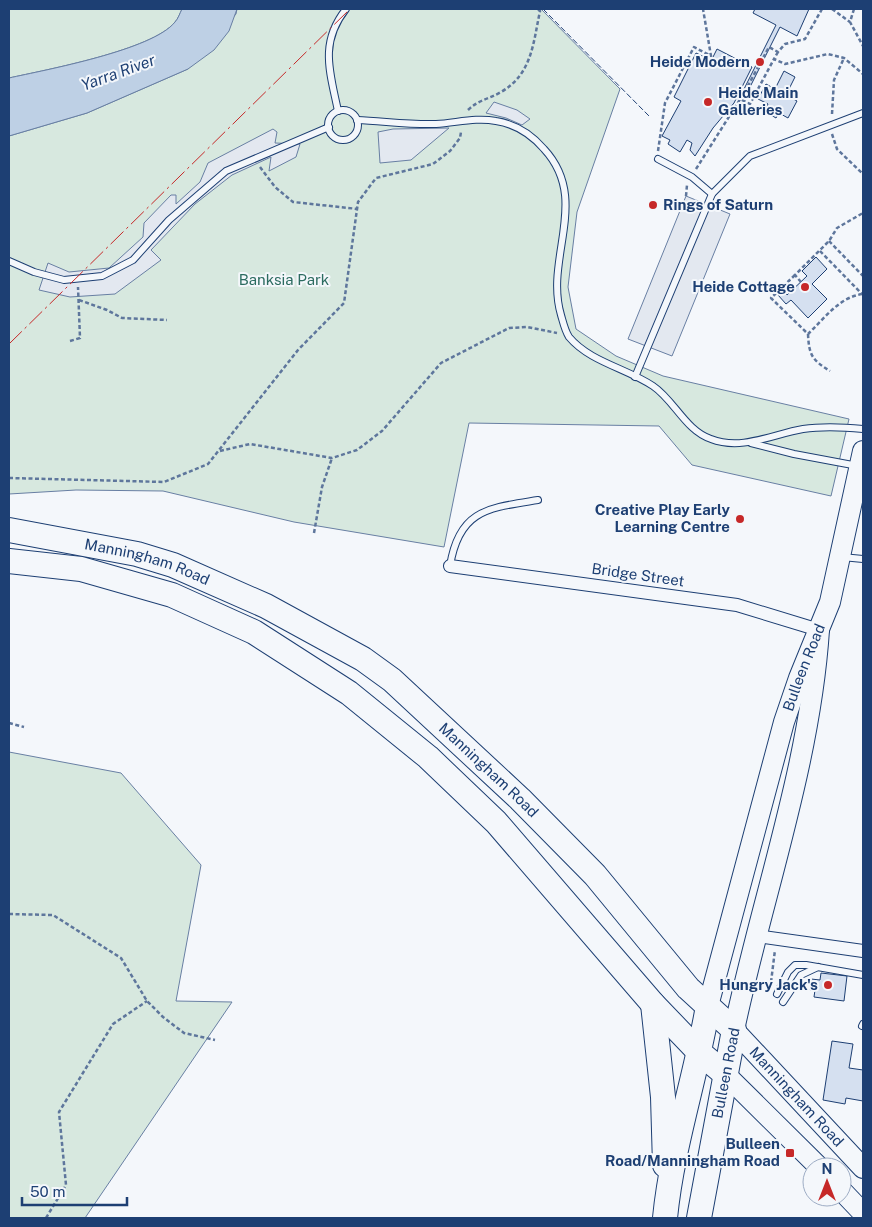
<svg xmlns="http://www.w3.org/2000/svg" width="872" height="1227" font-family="'Public Sans',sans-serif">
<rect width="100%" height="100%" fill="#f4f7fb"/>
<!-- green -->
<g fill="#d7e8df" stroke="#687fa3">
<path d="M 9,9 L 182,9 C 180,13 178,19 175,22 C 153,50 45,70 9,78 Z"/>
<path d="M 237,9 L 541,9 L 620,89 L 577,212 L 568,287 L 576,329 L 616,356 L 663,376 L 849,419 L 831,496 L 692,465 L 659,426 L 469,423 L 444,547 L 294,522 L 163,491 L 76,490 L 9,494 L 9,136 L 87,113 L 188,69 L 236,14 Z"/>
<path d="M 9,752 L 121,773 L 201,865 L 176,1001 L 232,1002 L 85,1218 L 9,1218 Z"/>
</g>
<!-- parking -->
<g fill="#e3e8f0" stroke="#687fa3">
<path d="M 494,102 L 517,110 L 530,119 L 522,125 L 506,118 L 486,113 Z"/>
<path d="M 449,128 L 411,160 L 380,163 L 378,132 L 393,129 Z"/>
<path d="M 273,129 L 277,132 L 275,143 L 300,144 L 296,157 L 269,171 L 271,157 L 232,175 L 195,204 L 151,250 L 161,260 L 115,294 L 70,297 L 39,290 L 48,263 L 69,272 L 109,268 L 143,237 L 144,223 L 171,195 L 176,195 L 176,204 L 200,182 L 208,163 Z"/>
<path d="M 686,196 L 730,214 L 672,356 L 628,339 Z"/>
</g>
<!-- water -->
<path fill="#bed0e5" stroke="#687fa3" d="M 182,9 L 237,9 L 229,31 L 214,50 L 188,69 L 87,113 L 9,136 L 9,78 C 45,70 153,50 175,22 C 178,19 180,13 182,9 Z"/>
<!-- building -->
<g fill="#d5e0f0" stroke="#1d3f73">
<path d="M 755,9 L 809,9 L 797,36 L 780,27 L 748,91 L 744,89 L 776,25 L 753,13 Z"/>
<path d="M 717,49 L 752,67 L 734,103 L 713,128 L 695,156 L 690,150 L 692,143 L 687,140 L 680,152 L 668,144 L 670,140 L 662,136 L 681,101 L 674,97 L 696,53 L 709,59 L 707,61 L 710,63 Z"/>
<path d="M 784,71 L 795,77 L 786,95 L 775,89 Z"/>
<path d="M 766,84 L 797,101 L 788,118 L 779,113 L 776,118 L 764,111 L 768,104 L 758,99 Z"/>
<path d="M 816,257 L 827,269 L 812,284 L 827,299 L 808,318 L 791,300 L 786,304 L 778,295 L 783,290 L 787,295 L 807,276 L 802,271 Z"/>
<path d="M 821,973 L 847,976 L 844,1001 L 814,997 L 815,990 L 810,990 L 811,979 L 820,980 Z"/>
<path d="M 832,1041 L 853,1044 L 849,1068 L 863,1070 L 863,1101 L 846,1098 L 845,1104 L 823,1100 Z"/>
</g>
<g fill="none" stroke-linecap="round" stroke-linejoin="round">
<defs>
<g id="lane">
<circle cx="343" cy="125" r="15"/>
<path d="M 338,111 C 330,72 319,43 346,9"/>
<path d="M 357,120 C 383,121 410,125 436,124 C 456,123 476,117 496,121 C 515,124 532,135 544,149 C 591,200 544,258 561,315 C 563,322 565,331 569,337 C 590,362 626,368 653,386 C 674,400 686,431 711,439 C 742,451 773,434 803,429 C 823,426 843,427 863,429"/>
<path d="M 658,159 L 692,177 L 712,194"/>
<path d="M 9,261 L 34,272 L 64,280 L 102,276 L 133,260 L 169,220 L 226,171 L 329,127"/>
<path d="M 635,377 L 712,194 L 750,156 L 863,113"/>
<path d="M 751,443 L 794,454 L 858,466"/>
<path d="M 842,557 L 863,559"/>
<path d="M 450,566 C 459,509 489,508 538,500"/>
<path d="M 777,994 L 788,972 L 795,965 L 806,965 L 863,975"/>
<path d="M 783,1002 L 801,975 L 818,967"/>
<path d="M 862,1026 L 863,1024"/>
</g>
<g id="street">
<path d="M 450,566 L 737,605 L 819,630"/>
<path d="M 757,936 L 863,951"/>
</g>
<g id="primary">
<path id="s1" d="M 819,630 C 810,766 762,897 734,1030 L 863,1168"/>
<path id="s2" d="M 708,1006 L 784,722 L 799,678 L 830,602 L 863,451"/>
<path d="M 724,1073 L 819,1167"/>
<path d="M 842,1191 L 863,1213"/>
</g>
<g id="highway">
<path id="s3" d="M 9,530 L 137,554 L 173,565 L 266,606 L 363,659 L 392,680 L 520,799 L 595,875 L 688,988 L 734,1030 L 699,1218"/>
<path d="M 9,561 L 81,569 L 172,595 L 254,632 L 349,693 L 428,757 L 496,822 L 653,1004 L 700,1053 L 724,1073"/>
<path d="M 653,1004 L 663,1097 L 665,1165"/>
<path d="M 665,1218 C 672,1146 696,1077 708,1006"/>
</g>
</defs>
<!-- lane casing -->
<use href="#lane" stroke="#1d3f73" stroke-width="8"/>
<!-- street casing -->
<use href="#street" stroke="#1d3f73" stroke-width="14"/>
<!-- primary casing -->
<use href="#primary" stroke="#1d3f73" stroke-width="22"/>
<!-- highway casing -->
<use href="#highway" stroke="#1d3f73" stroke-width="26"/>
<!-- path -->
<g stroke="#5e769c" stroke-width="2.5" stroke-dasharray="4 2.5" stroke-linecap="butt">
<path d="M 832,9 L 850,22"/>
<path d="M 854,9 L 850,22 L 863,46"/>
<path d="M 778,52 L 774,59 L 785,64 L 828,54 L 844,58 L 863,74"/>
<path d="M 736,97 L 750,104 L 774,59"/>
<path d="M 468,110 C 478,100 489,99 501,92 C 532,74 533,44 540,11 L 538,9"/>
<path d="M 832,114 L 834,80 L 844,58"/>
<path d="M 832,134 L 837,149 L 863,174"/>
<path d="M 658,151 L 665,103 L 694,47 L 711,56 L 703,9"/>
<path d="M 260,167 L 275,187 L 293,202 L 358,209"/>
<path d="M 696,169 L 744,93 L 769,47 L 778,52 L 785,44 L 805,39 L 822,9"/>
<path d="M 686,196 L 687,185"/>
<path d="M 829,241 L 863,276"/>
<path d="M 820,251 L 862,294"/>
<path d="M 795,275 L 771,298 L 808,334 C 825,318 839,297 863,294"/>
<path d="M 801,282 L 795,275 L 829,241 L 837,228 L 863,213"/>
<path d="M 79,300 L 107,310 L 122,318 L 167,320"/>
<path d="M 808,334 C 809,355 812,360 830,371"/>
<path d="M 70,341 L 80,338 L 78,287"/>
<path d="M 220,451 L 250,444 L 332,458 L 357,450 L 382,431 L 441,363 L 509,328 L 527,327 L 557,333"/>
<path d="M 9,478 L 164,482 L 208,464 L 298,350 L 344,303 L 358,202 L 376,178 L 433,164 L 450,151 L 460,138 L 461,132"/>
<path d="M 314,533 L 322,487 L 332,458"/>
<path d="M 9,723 L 24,727"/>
<path d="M 9,914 L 53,915 L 121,958 L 147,1001 L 163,1017 L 184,1033 L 215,1040"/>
<path d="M 771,982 L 775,950"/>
<path d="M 46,1218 L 66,1185 L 59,1112 L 113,1024 L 147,1001"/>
</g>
<!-- lane -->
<use href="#lane" stroke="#f4f7fb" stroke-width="6"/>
<!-- street -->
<use href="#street" stroke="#f4f7fb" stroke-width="12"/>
<!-- primary -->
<use href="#primary" stroke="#f4f7fb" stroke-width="20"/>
<!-- highway -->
<use href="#highway" stroke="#f4f7fb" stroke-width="24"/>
<!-- fence -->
<path stroke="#1d3f73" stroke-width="1" stroke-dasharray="6 2.5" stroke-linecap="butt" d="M 543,9 L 650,117"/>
<!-- power -->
<path stroke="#c62828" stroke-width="1" stroke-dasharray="18 4 2.5 4" stroke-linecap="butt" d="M 9,344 L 350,9"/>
</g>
<!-- markers -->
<g fill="#c62828" stroke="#f4f7fb" stroke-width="2">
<circle cx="760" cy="62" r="5"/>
<circle cx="708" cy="102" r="5"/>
<circle cx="653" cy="205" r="5"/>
<circle cx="805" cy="287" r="5"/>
<circle cx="740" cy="519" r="5"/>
<circle cx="828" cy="985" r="5"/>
<rect x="785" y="1148" width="10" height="10" rx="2.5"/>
</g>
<g text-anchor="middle" stroke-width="4" stroke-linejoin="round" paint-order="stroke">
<!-- poi labels -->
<g font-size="15" font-weight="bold" fill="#1d3f73" stroke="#f4f7fb" text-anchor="end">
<text x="750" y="67">Heide Modern</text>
<text x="718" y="98" text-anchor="start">Heide Main<tspan x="718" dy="17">Galleries</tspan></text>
<text x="663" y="210" text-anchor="start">Rings of Saturn</text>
<text x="795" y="292">Heide Cottage</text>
<text x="730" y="515">Creative Play Early<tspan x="730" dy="17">Learning Centre</tspan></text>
<text x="818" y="990">Hungry Jack's</text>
<text x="780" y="1149">Bulleen<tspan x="780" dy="17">Road/Manningham Road</tspan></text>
</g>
<!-- park labels -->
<g font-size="15" fill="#2c6c60" stroke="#f4f7fb">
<text x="284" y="285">Banksia Park</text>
</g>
<!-- street labels -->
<g font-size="15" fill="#1d3f73" stroke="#f4f7fb">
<text dy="5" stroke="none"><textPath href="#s3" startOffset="142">Manningham Road</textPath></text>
<text transform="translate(638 575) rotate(8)" y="5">Bridge Street</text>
<text dy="5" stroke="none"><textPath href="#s2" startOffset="352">Bulleen Road</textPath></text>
<text dy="5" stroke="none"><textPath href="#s3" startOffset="548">Manningham Road</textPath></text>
<text transform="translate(726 1073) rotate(-79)" y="5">Bulleen Road</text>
<text dy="5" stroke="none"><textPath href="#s1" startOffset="501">Manningham Road</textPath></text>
</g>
<!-- water labels -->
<g font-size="16" font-style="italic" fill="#1d3f73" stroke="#f4f7fb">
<text transform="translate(118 72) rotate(-20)" y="6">Yarra River</text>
</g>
</g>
<!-- border -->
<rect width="872" height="1227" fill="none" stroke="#1d3f73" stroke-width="20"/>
<!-- north arrow -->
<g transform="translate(827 1182)"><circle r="24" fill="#f4f7fb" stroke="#9eadc5"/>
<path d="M0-4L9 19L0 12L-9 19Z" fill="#c62828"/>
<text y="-8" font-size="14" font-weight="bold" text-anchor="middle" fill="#1d3f73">N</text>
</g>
<!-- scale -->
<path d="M22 1197v8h105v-8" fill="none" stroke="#1d3f73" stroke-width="2.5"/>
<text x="30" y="1197" font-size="15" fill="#1d3f73" stroke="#f4f7fb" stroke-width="4" paint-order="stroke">50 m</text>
</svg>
